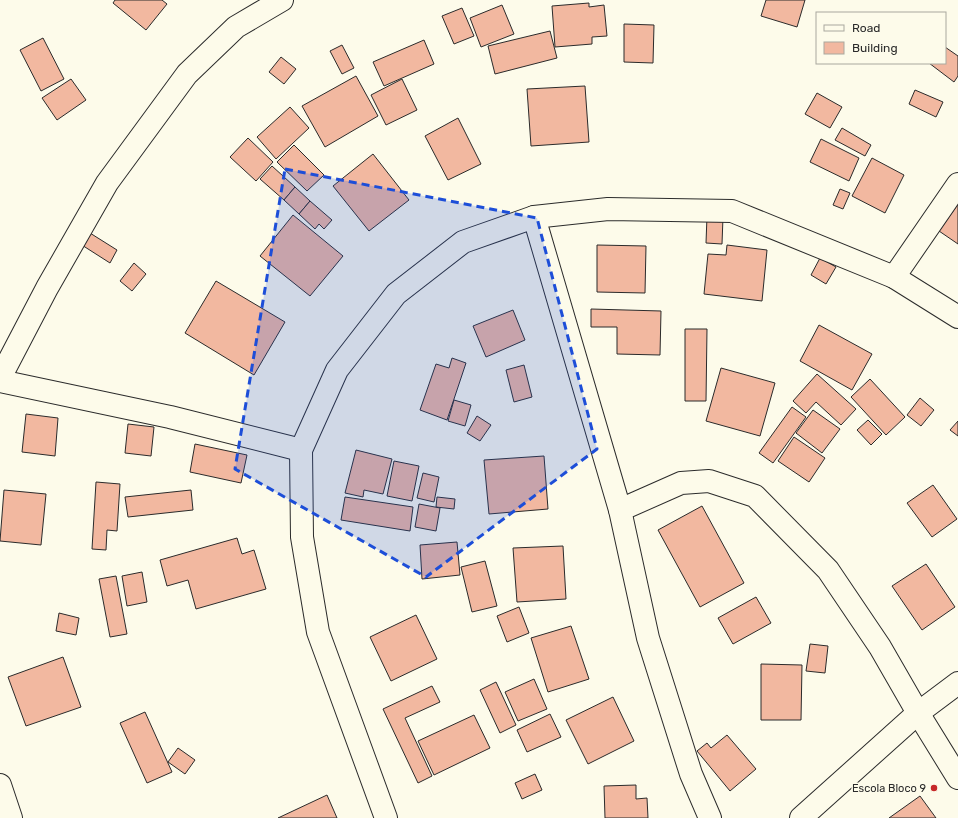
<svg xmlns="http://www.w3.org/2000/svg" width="958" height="818" font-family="Rubik,sans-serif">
<rect width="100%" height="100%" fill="#fdfbea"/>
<!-- building -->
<g fill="#f2b8a0" stroke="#2b2b2b">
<path d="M 115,0 L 162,0 L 167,4 L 146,30 L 113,3 Z"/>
<path d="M 766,0 L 805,0 L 797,27 L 761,16 Z"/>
<path d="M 589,3 L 589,7 L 604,5 L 607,36 L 592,37 L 592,44 L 555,47 L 552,6 Z"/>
<path d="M 502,5 L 514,34 L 481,47 L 470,18 Z"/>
<path d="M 462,8 L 474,36 L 454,44 L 442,16 Z"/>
<path d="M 624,24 L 654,25 L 653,63 L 624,62 Z"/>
<path d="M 550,31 L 557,58 L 495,74 L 488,46 Z"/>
<path d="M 43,38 L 64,79 L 41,91 L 20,50 Z"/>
<path d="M 424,40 L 434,64 L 384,86 L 373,62 Z"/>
<path d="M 342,45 L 354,68 L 342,74 L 330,51 Z"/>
<path d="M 945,47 L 958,56 L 958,76 L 954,82 L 929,63 L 945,63 Z"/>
<path d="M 281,57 L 296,69 L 284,84 L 269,72 Z"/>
<path d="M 356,76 L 378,116 L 325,147 L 302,106 Z"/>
<path d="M 71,79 L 86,100 L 57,120 L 42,98 Z"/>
<path d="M 402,79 L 417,110 L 386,125 L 371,95 Z"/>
<path d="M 585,86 L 589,142 L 531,146 L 527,89 Z"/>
<path d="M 915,90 L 943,102 L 936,117 L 909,104 Z"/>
<path d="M 817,93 L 842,107 L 830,128 L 805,114 Z"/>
<path d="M 290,107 L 309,128 L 276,159 L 257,137 Z"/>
<path d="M 458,118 L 481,164 L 448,180 L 425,136 Z"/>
<path d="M 842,128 L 871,145 L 865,156 L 835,140 Z"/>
<path d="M 248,138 L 273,162 L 256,181 L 230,157 Z"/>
<path d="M 821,139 L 859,158 L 849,181 L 810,162 Z"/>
<path d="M 294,145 L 324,175 L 307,191 L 277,162 Z"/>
<path d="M 373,154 L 409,200 L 369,231 L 333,186 Z"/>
<path d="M 872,158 L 904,175 L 885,213 L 852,196 Z"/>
<path d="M 272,166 L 295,187 L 284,200 L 260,179 Z"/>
<path d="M 295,187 L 310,201 L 299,214 L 284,200 Z"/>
<path d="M 840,189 L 850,193 L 843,209 L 833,205 Z"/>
<path d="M 310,201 L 332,220 L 324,229 L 319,224 L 315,229 L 299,214 Z"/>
<path d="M 958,204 L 958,244 L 939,231 Z"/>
<path d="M 293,215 L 343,256 L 310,296 L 260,256 Z"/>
<path d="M 707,216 L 723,217 L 722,244 L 706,243 Z"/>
<path d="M 82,228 L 117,250 L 110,263 L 74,240 Z"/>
<path d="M 597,245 L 646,246 L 645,293 L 597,292 Z"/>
<path d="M 727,245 L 767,250 L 762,301 L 704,294 L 708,254 L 726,255 Z"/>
<path d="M 820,258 L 836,267 L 826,284 L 811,275 Z"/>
<path d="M 134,263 L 146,274 L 132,291 L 120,281 Z"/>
<path d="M 216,281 L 285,322 L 254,375 L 185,333 Z"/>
<path d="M 591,309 L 661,311 L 660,355 L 617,354 L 617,327 L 591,327 Z"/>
<path d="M 513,310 L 525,340 L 486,357 L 473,326 Z"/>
<path d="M 819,325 L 872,354 L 852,390 L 800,361 Z"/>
<path d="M 685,329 L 707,329 L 706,401 L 685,401 Z"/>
<path d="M 452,358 L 466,363 L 447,420 L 420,410 L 436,364 L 449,368 Z"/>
<path d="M 524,365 L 532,397 L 514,402 L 506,370 Z"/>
<path d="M 721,368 L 775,383 L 760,436 L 706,421 Z"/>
<path d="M 817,374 L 856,409 L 841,425 L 816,402 L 806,413 L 793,401 Z"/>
<path d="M 870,379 L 905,417 L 886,435 L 851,397 Z"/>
<path d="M 920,398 L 934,410 L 921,426 L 907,415 Z"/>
<path d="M 454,400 L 471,405 L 465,426 L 448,421 Z"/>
<path d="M 792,407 L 806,417 L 773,463 L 759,453 Z"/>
<path d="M 813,410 L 840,429 L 822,453 L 796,433 Z"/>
<path d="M 26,414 L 58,418 L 55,456 L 22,452 Z"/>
<path d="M 477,416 L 491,425 L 480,441 L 467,433 Z"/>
<path d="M 868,420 L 882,434 L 871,445 L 857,430 Z"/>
<path d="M 958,421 L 958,436 L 950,430 Z"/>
<path d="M 128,424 L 154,427 L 151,456 L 125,453 Z"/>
<path d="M 794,437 L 825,458 L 809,482 L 778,461 Z"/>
<path d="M 195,444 L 247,455 L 241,483 L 190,472 Z"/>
<path d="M 356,450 L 392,459 L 383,494 L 364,490 L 363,497 L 345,493 Z"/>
<path d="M 544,456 L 548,509 L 489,514 L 484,460 Z"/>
<path d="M 394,461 L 419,466 L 412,501 L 387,496 Z"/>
<path d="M 423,473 L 439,477 L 434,502 L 417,498 Z"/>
<path d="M 96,482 L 120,484 L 117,531 L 107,530 L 106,550 L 92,549 Z"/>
<path d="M 933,485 L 957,519 L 932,537 L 907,503 Z"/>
<path d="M 4,490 L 46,494 L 41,545 L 0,541 Z"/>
<path d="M 191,490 L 193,510 L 128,517 L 125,497 Z"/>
<path d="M 345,497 L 413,507 L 410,531 L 341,520 Z"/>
<path d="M 437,497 L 455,499 L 454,509 L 436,507 Z"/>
<path d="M 419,504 L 440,508 L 436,531 L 415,527 Z"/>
<path d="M 702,506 L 744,583 L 700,607 L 658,530 Z"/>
<path d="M 237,538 L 242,554 L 254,550 L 266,589 L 196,609 L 188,580 L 167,586 L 160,560 Z"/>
<path d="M 457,542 L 460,575 L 422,579 L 420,545 Z"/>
<path d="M 563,546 L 566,599 L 517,602 L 513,548 Z"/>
<path d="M 485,561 L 497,606 L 472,612 L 461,567 Z"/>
<path d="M 926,564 L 955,607 L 922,630 L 892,586 Z"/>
<path d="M 142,572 L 147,602 L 127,606 L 122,576 Z"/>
<path d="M 116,576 L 127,634 L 110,637 L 99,579 Z"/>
<path d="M 756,597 L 771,623 L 733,644 L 718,618 Z"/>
<path d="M 519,607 L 529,633 L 507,642 L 497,616 Z"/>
<path d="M 59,613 L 79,618 L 76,635 L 56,631 Z"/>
<path d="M 416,615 L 437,659 L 391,681 L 370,637 Z"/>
<path d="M 571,626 L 589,679 L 548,692 L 531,638 Z"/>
<path d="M 810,644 L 828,646 L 825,673 L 806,671 Z"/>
<path d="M 63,657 L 81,707 L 26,726 L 8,677 Z"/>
<path d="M 761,664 L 802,665 L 801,720 L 761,720 Z"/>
<path d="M 534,679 L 547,709 L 518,721 L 505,692 Z"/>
<path d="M 496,682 L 516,725 L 500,733 L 480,690 Z"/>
<path d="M 432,686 L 440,702 L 405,718 L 432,776 L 418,783 L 383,709 Z"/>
<path d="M 613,697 L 634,741 L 588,764 L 566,720 Z"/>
<path d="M 145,712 L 172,772 L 147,783 L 120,723 Z"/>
<path d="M 550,714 L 561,737 L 527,752 L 517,730 Z"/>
<path d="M 474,715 L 490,748 L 434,775 L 418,741 Z"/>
<path d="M 727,735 L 756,769 L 730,791 L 697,751 L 707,743 L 711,748 Z"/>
<path d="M 178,748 L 195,760 L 185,774 L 168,762 Z"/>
<path d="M 535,774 L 542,790 L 522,799 L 515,783 Z"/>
<path d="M 636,785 L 636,799 L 647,798 L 648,818 L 605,818 L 604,786 Z"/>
<path d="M 327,795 L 337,818 L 278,818 Z"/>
<path d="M 920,796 L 936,818 L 889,818 Z"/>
</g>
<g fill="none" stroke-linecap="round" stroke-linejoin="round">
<defs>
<g id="minor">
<path d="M 534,217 L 620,510 L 648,638 L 691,774 L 710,818"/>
<path d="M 894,277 L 958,184"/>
<path d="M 0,378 L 47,288 L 107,183 L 187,74 L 236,27 L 282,0"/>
<path d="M 0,381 L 170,417 L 301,450"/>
<path d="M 620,510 L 681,483 L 709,481 L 755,496 L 828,570 L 880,647 L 918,713 L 958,778"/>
<path d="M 0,785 L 11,818"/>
<path d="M 386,818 L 318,632 L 302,537 L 301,450 L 337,370 L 396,294 L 463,242 L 534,217 L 608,209 L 732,211 L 894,277 L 958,317"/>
<path d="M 801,818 L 918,713 L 958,683"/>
</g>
</defs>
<!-- minor casing -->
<use href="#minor" stroke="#2b2b2b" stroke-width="24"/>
<!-- minor -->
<use href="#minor" stroke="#fdfbea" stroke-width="22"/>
</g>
<!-- marked area -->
<path fill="#1d4ed8" fill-opacity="0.2" stroke="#1d4ed8" stroke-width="3" stroke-dasharray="8 5" stroke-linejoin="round" d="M 285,169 L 537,218 L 597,449 L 426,577 L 235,469 Z"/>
<!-- markers -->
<circle fill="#c62828" stroke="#fdfbea" stroke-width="1.5" cx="934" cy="788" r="4"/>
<g text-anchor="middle" stroke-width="3" stroke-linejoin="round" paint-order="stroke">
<!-- poi labels -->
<g font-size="11" fill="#2b2b2b" stroke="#fdfbea" text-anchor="end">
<text x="926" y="792">Escola Bloco 9</text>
</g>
</g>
<!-- legend -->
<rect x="816" y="12" width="130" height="52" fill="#fdfbea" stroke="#a9a89e"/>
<rect x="824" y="25" width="20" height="6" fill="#fdfbea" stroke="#a9a89e"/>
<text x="852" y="32" font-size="12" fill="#2b2b2b">Road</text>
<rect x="824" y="42" width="20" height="12" fill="#f2b8a0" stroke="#a9a89e"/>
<text x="852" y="52" font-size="12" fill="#2b2b2b">Building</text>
</svg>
